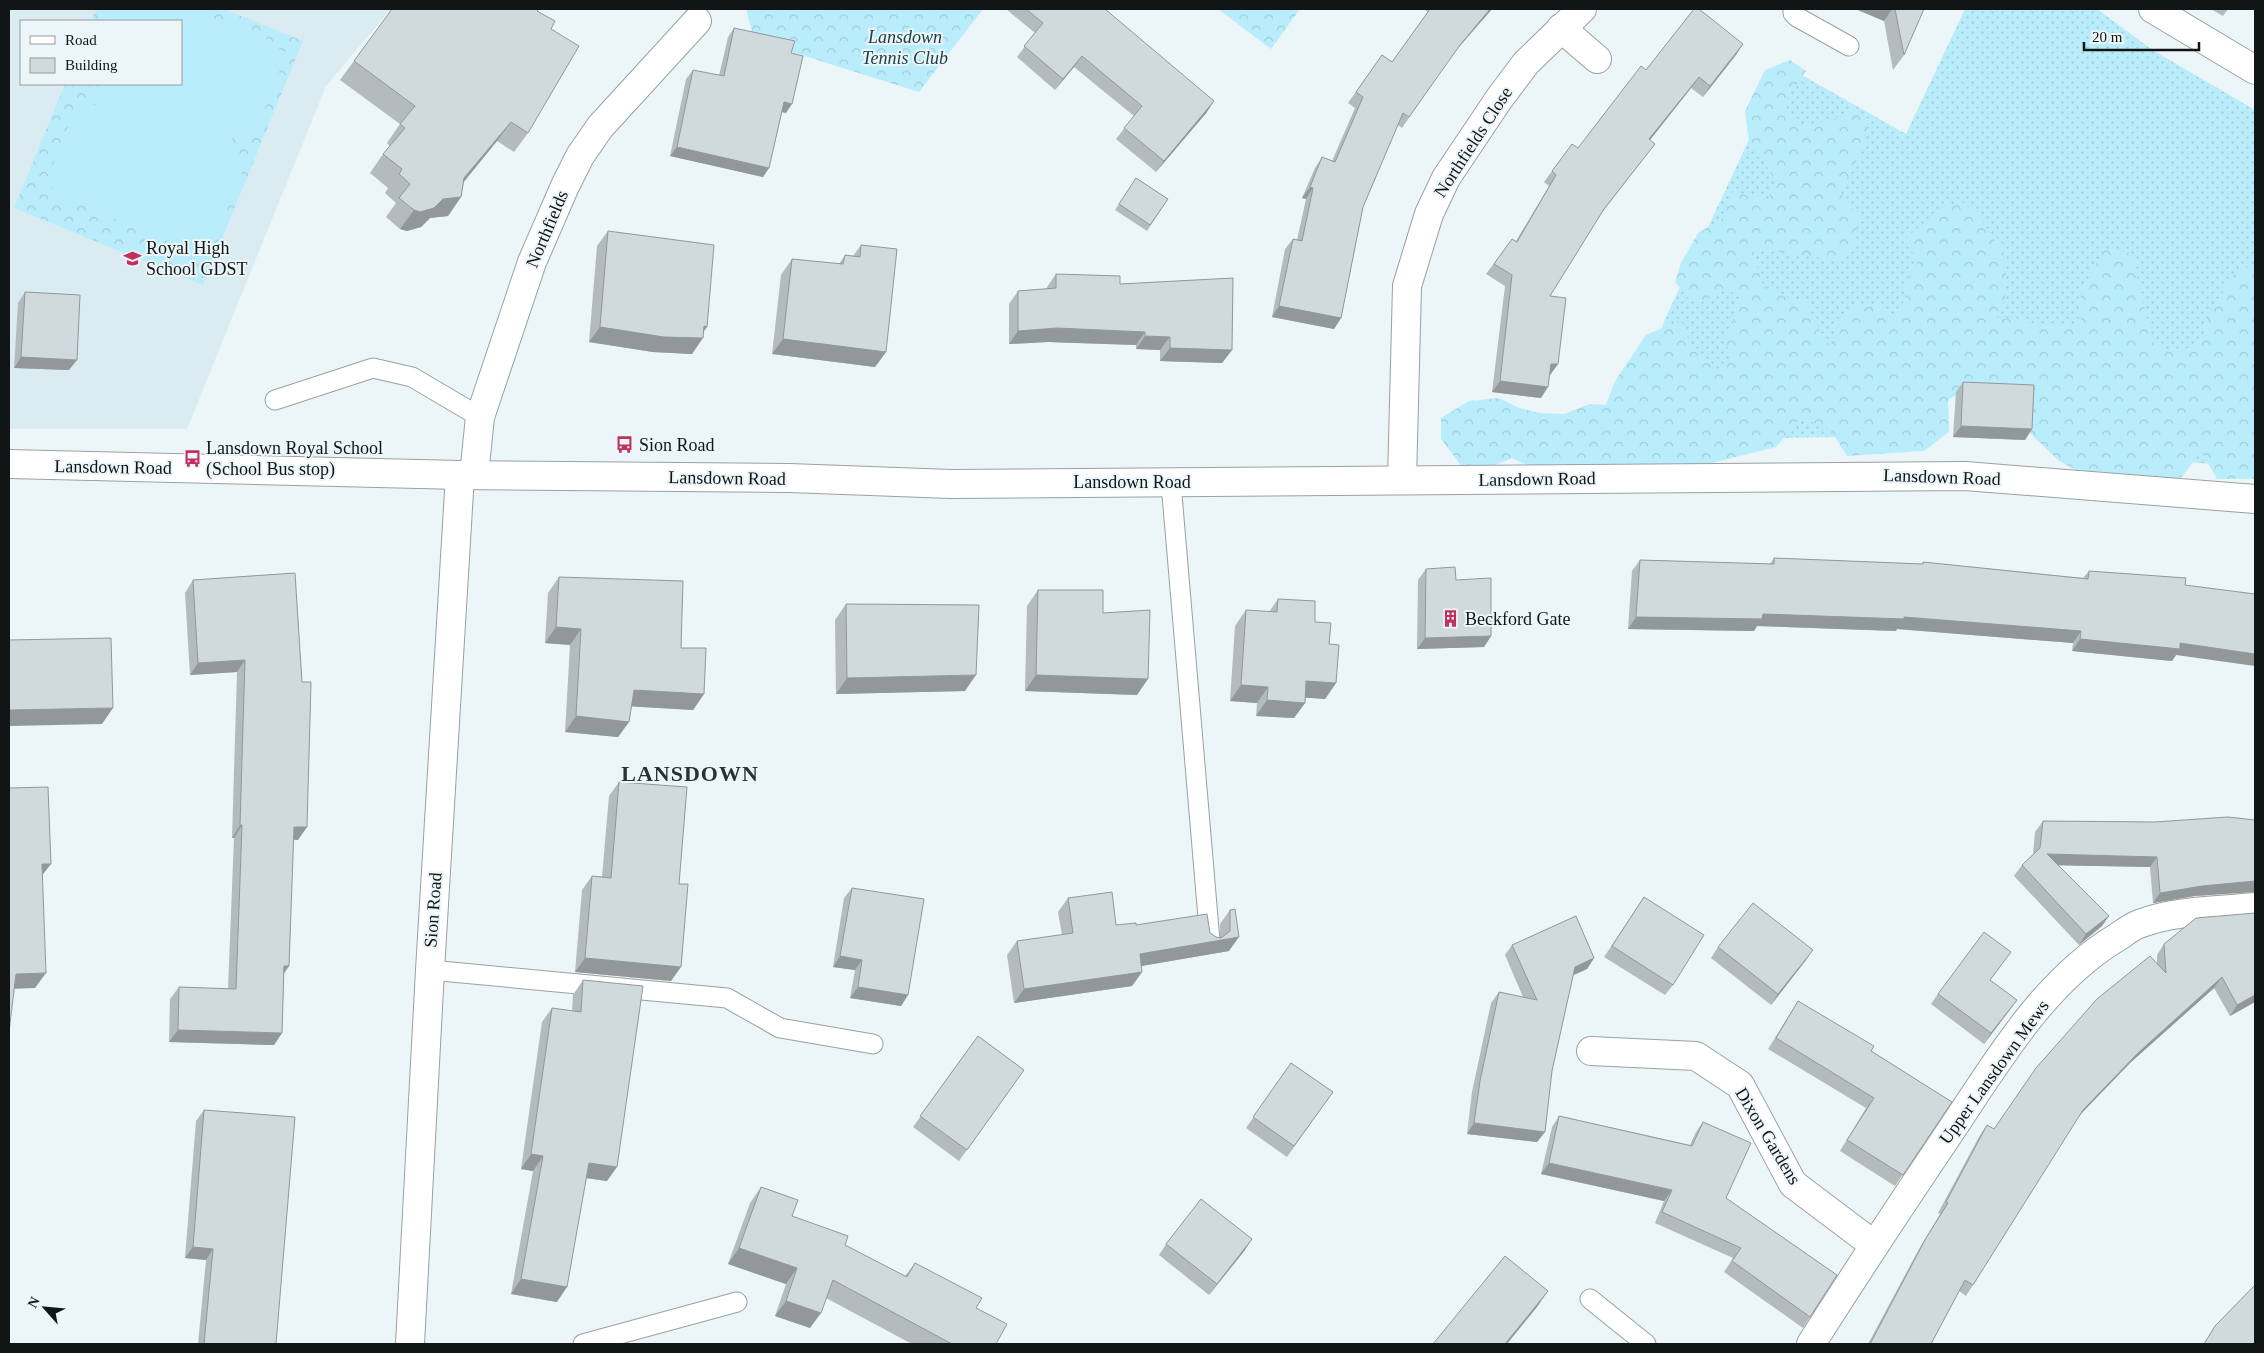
<svg xmlns="http://www.w3.org/2000/svg" width="2264" height="1353" font-family="Georgia,serif">
<defs>
<pattern id="grass-dots" width="8" height="8" patternUnits="userSpaceOnUse" patternTransform="scale(1.25)"><rect width="8" height="8" fill="#baedfb"/><path d="M2 2h.1M6 6h.1" fill="none" stroke="#9fcad6" stroke-width="1.8" stroke-linecap="round"/></pattern>
<pattern id="forest-crowns" width="20" height="18" patternUnits="userSpaceOnUse" patternTransform="scale(1.25)"><rect width="20" height="18" fill="#baedfb"/><path d="M2 6a3 3 0 1 1 6 0M12 15a3 3 0 1 1 6 0" fill="none" stroke="#9fcad6"/></pattern>
</defs>
<rect width="100%" height="100%" fill="#ecf5f7"/>
<!-- built -->
<path fill="#daecf1" fill-rule="evenodd" d="M 9,9 L 391,9 L 326,86 L 187,429 L 9,429 ZM 21,21 L 181,21 L 181,84 L 21,84 Z"/>
<!-- grass -->
<path fill="url(#grass-dots)" d="M 1965,9 L 2097,9 L 2154,51 L 2255,110 L 2255,468 L 2057,450 L 2045,399 L 1906,381 L 1889,436 L 1627,441 L 1634,406 L 1665,319 L 1784,65 L 1906,134 Z"/>
<!-- forest -->
<g fill="url(#forest-crowns)">
<path d="M 96,9 L 224,9 L 303,41 L 203,285 L 14,208 L 65,84 L 181,84 L 181,21 L 91,21 Z"/>
<path d="M 746,9 L 983,9 L 919,92 L 754,40 Z"/>
<path d="M 1218,9 L 1300,9 L 1271,49 Z"/>
<path d="M 1790,60 L 1806,71 L 1788,97 L 1786,115 L 1805,126 L 1832,120 L 1852,110 L 1871,120 L 1861,153 L 1840,191 L 1848,204 L 1859,216 L 1854,246 L 1837,260 L 1752,248 L 1763,286 L 1782,296 L 1806,302 L 1822,335 L 1832,349 L 1839,320 L 1855,306 L 1880,306 L 1894,319 L 1905,299 L 1906,282 L 1917,263 L 1906,238 L 1941,208 L 1962,202 L 1981,219 L 1993,239 L 2007,256 L 2005,299 L 1995,317 L 2030,323 L 2081,324 L 2081,292 L 2104,249 L 2131,253 L 2153,342 L 2178,354 L 2201,340 L 2211,311 L 2235,273 L 2255,264 L 2255,479 L 2217,479 L 2201,451 L 2182,477 L 2135,484 L 2086,475 L 2059,461 L 2030,433 L 2019,416 L 1961,392 L 1948,400 L 1949,432 L 1924,451 L 1847,456 L 1830,429 L 1801,418 L 1776,447 L 1696,467 L 1537,470 L 1512,458 L 1487,468 L 1463,468 L 1441,439 L 1441,418 L 1469,401 L 1499,398 L 1519,408 L 1540,413 L 1564,414 L 1590,404 L 1606,405 L 1615,381 L 1646,335 L 1681,320 L 1690,344 L 1720,371 L 1732,358 L 1724,339 L 1732,325 L 1739,297 L 1728,289 L 1700,303 L 1687,297 L 1675,282 L 1681,263 L 1698,233 L 1724,218 L 1732,192 L 1768,199 L 1775,181 L 1758,151 L 1750,148 L 1745,111 L 1765,70 Z"/>
</g>
<!-- garden -->
<path fill="#baedfb" d="M 113,9 L 192,9 L 272,41 L 270,46 L 287,52 L 253,138 L 235,131 L 225,157 L 245,165 L 211,250 L 191,242 L 188,249 L 61,197 L 63,191 L 45,184 L 79,99 L 97,106 L 106,84 L 181,84 L 181,21 L 108,21 Z"/>
<g fill="none" stroke-linecap="round" stroke-linejoin="round">
<defs>
<g id="lane">
<path d="M 1793,9 L 1793,13 L 1797,17 L 1849,46"/>
<path d="M 275,400 L 373,368 L 412,377 L 480,417"/>
<path d="M 1171,483 L 1210,941"/>
<path d="M 430,970 L 727,998 L 780,1028 L 873,1044"/>
<path d="M 1590,1299 L 1646,1344"/>
<path d="M 583,1344 L 737,1302"/>
</g>
<g id="street">
<path d="M 2153,9 L 2255,70"/>
<path d="M 1561,28 L 1597,59"/>
<path d="M 474,475 L 480,417 L 532,262 L 565,186 L 580,156 L 600,127 L 697,21"/>
<path d="M 1402,480 L 1407,286 L 1429,214 L 1446,178 L 1499,99 L 1526,63 L 1582,9"/>
<path d="M 1591,1051 L 1696,1056 L 1740,1085 L 1793,1184 L 1874,1245"/>
<path d="M 410,1344 L 430,970 L 460,475"/>
<path d="M 1811,1344 C 1854,1276 1899,1208 1944,1141 C 1993,1069 2040,984 2116,938 C 2124,933 2131,927 2139,924 C 2175,910 2218,911 2255,907"/>
</g>
<path id="secondary" d="M 9,464 L 460,475 L 789,478 L 951,484 L 1965,476 L 2255,499"/>
</defs>
<!-- lane casing -->
<use href="#lane" stroke="#99a1a4" stroke-width="21"/>
<!-- street casing -->
<use href="#street" stroke="#99a1a4" stroke-width="30"/>
<!-- secondary casing -->
<use href="#secondary" stroke="#99a1a4" stroke-width="30"/>
<!-- lane -->
<use href="#lane" stroke="#fff" stroke-width="19"/>
<!-- street -->
<use href="#street" stroke="#fff" stroke-width="28"/>
<!-- secondary -->
<use href="#secondary" stroke="#fff" stroke-width="28"/>
</g>
<!-- wall -->
<g fill="#b3bbbc">
<path d="M 1006,9 L 1105,9 L 1207,112 L 1156,172 L 1116,139 L 1134,116 L 1074,67 L 1055,90 L 1017,57 L 1035,33 Z"/>
<path d="M 1423,9 L 1492,9 L 1452,55 L 1402,128 L 1398,125 L 1363,207 L 1341,318 L 1334,329 L 1272,317 L 1285,249 L 1293,239 L 1297,240 L 1306,199 L 1302,198 L 1315,168 L 1322,157 L 1332,161 L 1355,108 L 1348,103 L 1382,55 L 1392,62 L 1428,12 Z"/>
<path d="M 1858,9 L 1924,9 L 1904,55 L 1893,70 L 1884,21 L 1858,10 Z"/>
<path d="M 2211,9 L 2228,9 L 2223,16 Z"/>
<path d="M 537,11 L 551,29 L 528,133 L 514,152 L 497,141 L 464,182 L 461,197 L 448,216 L 430,218 L 421,227 L 407,231 L 400,229 L 386,217 L 396,203 L 385,193 L 388,188 L 370,173 L 383,154 L 390,146 L 387,143 L 400,124 L 340,80 L 354,61 Z"/>
<path d="M 734,28 L 791,53 L 786,113 L 782,112 L 769,168 L 763,177 L 670,156 L 686,79 L 693,70 L 719,76 L 728,37 Z"/>
<path d="M 1743,44 L 1703,97 L 1691,88 L 1650,140 L 1647,154 L 1601,214 L 1550,296 L 1558,364 L 1550,375 L 1541,398 L 1492,392 L 1505,286 L 1486,274 L 1512,239 L 1516,241 L 1549,186 L 1544,182 L 1561,159 L 1578,148 L 1646,70 Z"/>
<path d="M 1136,178 L 1168,199 L 1147,231 L 1115,210 Z"/>
<path d="M 608,231 L 703,332 L 692,354 L 653,352 L 589,342 L 597,246 Z"/>
<path d="M 861,245 L 886,352 L 875,367 L 772,354 L 781,275 L 792,259 L 839,264 L 845,255 L 853,256 Z"/>
<path d="M 1056,274 L 1120,284 L 1232,350 L 1222,363 L 1160,361 L 1160,350 L 1136,349 L 1136,345 L 1048,342 L 1009,344 L 1009,304 L 1018,291 L 1047,289 L 1047,287 Z"/>
<path d="M 25,292 L 69,370 L 14,368 L 18,303 Z"/>
<path d="M 1963,382 L 2032,429 L 2025,440 L 1953,437 L 1956,392 Z"/>
<path d="M 1774,558 L 1922,564 L 1923,562 L 2083,578 L 2089,571 L 2176,655 L 2172,661 L 2072,651 L 2073,643 L 1897,629 L 1896,631 L 1757,626 L 1754,631 L 1628,629 L 1632,571 L 1640,560 L 1770,564 Z"/>
<path d="M 1426,569 L 1456,580 L 1491,636 L 1484,647 L 1417,649 L 1418,580 Z"/>
<path d="M 295,573 L 298,840 L 293,839 L 289,966 L 284,974 L 282,1033 L 274,1045 L 169,1042 L 170,999 L 179,987 L 228,989 L 234,838 L 232,838 L 237,672 L 190,675 L 185,593 L 193,580 Z"/>
<path d="M 559,577 L 681,648 L 704,694 L 693,710 L 631,706 L 629,722 L 618,737 L 565,732 L 570,645 L 545,643 L 548,593 Z"/>
<path d="M 1038,590 L 1103,613 L 1137,695 L 1025,691 L 1027,606 Z"/>
<path d="M 1278,599 L 1315,622 L 1329,644 L 1336,683 L 1325,699 L 1305,697 L 1305,703 L 1294,718 L 1256,716 L 1257,703 L 1230,701 L 1235,626 L 1246,610 L 1269,612 Z"/>
<path d="M 846,604 L 965,691 L 836,694 L 835,620 Z"/>
<path d="M 619,782 L 671,981 L 575,972 L 582,890 L 592,876 L 602,877 L 609,796 Z"/>
<path d="M 2043,821 L 2155,822 L 2254,891 L 2195,896 L 2153,903 L 2150,867 L 2058,865 L 2102,926 L 2079,945 L 2014,876 L 2022,865 L 2033,855 L 2035,832 Z"/>
<path d="M 852,888 L 908,995 L 901,1006 L 850,998 L 855,970 L 833,967 L 844,898 Z"/>
<path d="M 1644,897 L 1673,985 L 1665,995 L 1604,957 Z"/>
<path d="M 1068,898 L 1116,925 L 1136,925 L 1210,933 L 1216,937 L 1220,938 L 1220,924 L 1230,910 L 1235,909 L 1229,951 L 1141,966 L 1142,972 L 1132,986 L 1014,1003 L 1007,955 L 1017,941 L 1062,935 L 1058,912 Z"/>
<path d="M 2255,913 L 2255,1002 L 2230,1016 L 2214,988 L 2130,1063 L 2077,1118 L 1973,1285 L 1966,1296 L 1959,1291 L 1931,1344 L 1868,1344 L 1919,1249 L 1940,1214 L 1938,1213 L 1980,1135 L 1987,1125 L 1994,1129 L 2157,964 L 2157,955 L 2164,944 Z"/>
<path d="M 1512,945 L 1594,958 L 1587,969 L 1573,975 L 1552,1071 L 1545,1132 L 1537,1142 L 1467,1134 L 1472,1092 L 1491,1003 L 1499,992 L 1523,997 L 1505,955 Z"/>
<path d="M 1718,947 L 1806,960 L 1771,1005 L 1711,958 Z"/>
<path d="M 2011,952 L 1990,980 L 2017,1000 L 1984,1044 L 1931,1004 L 1938,994 Z"/>
<path d="M 583,980 L 607,1181 L 586,1178 L 557,1302 L 511,1294 L 533,1171 L 521,1169 L 542,1022 L 552,1008 L 572,1011 L 573,995 Z"/>
<path d="M 1798,1001 L 1871,1051 L 1952,1102 L 1895,1186 L 1840,1151 L 1866,1108 L 1768,1049 L 1791,1012 Z"/>
<path d="M 978,1036 L 1024,1070 L 959,1161 L 913,1127 Z"/>
<path d="M 1291,1063 L 1333,1092 L 1287,1157 L 1246,1128 Z"/>
<path d="M 204,1110 L 276,1344 L 198,1344 L 206,1260 L 185,1258 L 196,1121 Z"/>
<path d="M 1559,1116 L 1690,1145 L 1696,1132 L 1703,1122 L 1726,1198 L 1810,1317 L 1803,1328 L 1724,1272 L 1733,1258 L 1655,1223 L 1664,1201 L 1541,1174 L 1552,1127 Z"/>
<path d="M 761,1187 L 792,1216 L 845,1245 L 905,1276 L 915,1263 L 976,1308 L 996,1344 L 912,1344 L 826,1298 L 810,1328 L 775,1316 L 786,1284 L 728,1264 L 750,1203 Z"/>
<path d="M 1166,1244 L 1245,1250 L 1209,1295 L 1159,1255 Z"/>
</g>
<!-- shaded-wall -->
<g fill="#929899">
<path d="M 1490,9 L 1492,9 L 1452,55 L 1460,45 Z"/>
<path d="M 1858,9 L 1892,9 L 1884,21 L 1858,10 Z"/>
<path d="M 1743,44 L 1736,55 L 1703,97 L 1710,86 Z"/>
<path d="M 1082,56 L 1074,67 L 1055,90 L 1063,79 Z"/>
<path d="M 1699,77 L 1691,88 L 1642,150 L 1649,139 Z"/>
<path d="M 1214,101 L 1207,112 L 1156,172 L 1164,161 Z"/>
<path d="M 784,102 L 792,104 L 786,113 L 778,111 Z"/>
<path d="M 511,122 L 497,141 L 451,197 L 464,178 Z"/>
<path d="M 677,147 L 769,168 L 763,177 L 670,156 Z"/>
<path d="M 1310,187 L 1313,188 L 1306,199 L 1302,198 Z"/>
<path d="M 461,197 L 448,216 L 430,218 L 421,227 L 407,231 L 400,229 L 414,210 L 443,199 Z"/>
<path d="M 1279,306 L 1341,318 L 1334,329 L 1272,317 Z"/>
<path d="M 704,326 L 707,327 L 699,338 L 703,338 L 692,354 L 653,352 L 589,342 L 600,327 Z"/>
<path d="M 1057,328 L 1145,332 L 1136,345 L 1048,342 L 1009,344 L 1018,331 Z"/>
<path d="M 1145,336 L 1170,337 L 1160,350 L 1136,349 Z"/>
<path d="M 783,339 L 886,352 L 875,367 L 772,354 Z"/>
<path d="M 1170,348 L 1232,350 L 1222,363 L 1160,361 Z"/>
<path d="M 21,357 L 77,360 L 69,370 L 14,368 Z"/>
<path d="M 1551,364 L 1558,364 L 1550,375 L 1544,374 Z"/>
<path d="M 1500,381 L 1548,387 L 1541,398 L 1492,392 Z"/>
<path d="M 1961,426 L 2032,429 L 2025,440 L 1953,437 Z"/>
<path d="M 1763,614 L 1904,617 L 2081,631 L 2073,643 L 1897,629 L 1896,631 L 1757,626 L 1754,631 L 1628,629 L 1636,617 Z"/>
<path d="M 556,627 L 581,629 L 570,645 L 545,643 Z"/>
<path d="M 1491,636 L 1484,647 L 1417,649 L 1425,638 Z"/>
<path d="M 2080,639 L 2180,643 L 2255,654 L 2255,666 L 2176,655 L 2172,661 L 2072,651 Z"/>
<path d="M 245,660 L 237,672 L 190,675 L 198,663 Z"/>
<path d="M 976,675 L 965,691 L 836,694 L 847,678 Z"/>
<path d="M 1036,675 L 1148,679 L 1137,695 L 1025,691 Z"/>
<path d="M 1306,681 L 1336,683 L 1325,699 L 1295,697 Z"/>
<path d="M 1241,685 L 1268,687 L 1257,703 L 1230,701 Z"/>
<path d="M 634,690 L 704,694 L 693,710 L 623,706 Z"/>
<path d="M 1267,700 L 1305,703 L 1294,718 L 1256,716 Z"/>
<path d="M 113,708 L 102,724 L 9,726 L 9,710 Z"/>
<path d="M 576,716 L 629,722 L 618,737 L 565,732 Z"/>
<path d="M 240,825 L 242,825 L 234,838 L 232,838 Z"/>
<path d="M 294,827 L 307,827 L 298,840 L 285,839 Z"/>
<path d="M 2047,854 L 2157,857 L 2150,867 L 2040,865 Z"/>
<path d="M 42,864 L 51,864 L 40,878 Z"/>
<path d="M 2255,881 L 2255,892 L 2195,896 L 2153,903 L 2160,893 L 2202,886 Z"/>
<path d="M 2109,916 L 2102,926 L 2079,945 L 2086,934 Z"/>
<path d="M 1239,937 L 1229,951 L 1130,968 L 1140,954 Z"/>
<path d="M 1813,950 L 1806,960 L 1771,1005 L 1778,994 Z"/>
<path d="M 840,956 L 862,960 L 855,970 L 833,967 Z"/>
<path d="M 585,958 L 681,967 L 671,981 L 575,972 Z"/>
<path d="M 1594,958 L 1587,969 L 1567,978 L 1575,967 Z"/>
<path d="M 284,966 L 289,966 L 280,978 Z"/>
<path d="M 1142,972 L 1132,986 L 1014,1003 L 1024,989 Z"/>
<path d="M 46,973 L 35,988 L 9,989 L 16,974 Z"/>
<path d="M 2222,977 L 2214,988 L 2130,1063 L 2075,1120 L 2083,1110 L 2138,1053 Z"/>
<path d="M 858,987 L 908,995 L 901,1006 L 850,998 Z"/>
<path d="M 2255,995 L 2255,1002 L 2230,1016 L 2237,1005 Z"/>
<path d="M 2017,1000 L 2009,1011 L 1984,1044 L 1991,1033 Z"/>
<path d="M 178,1030 L 282,1033 L 274,1045 L 169,1042 Z"/>
<path d="M 1474,1123 L 1545,1132 L 1537,1142 L 1467,1134 Z"/>
<path d="M 531,1154 L 543,1156 L 533,1171 L 521,1169 Z"/>
<path d="M 589,1163 L 617,1167 L 607,1181 L 579,1177 Z"/>
<path d="M 1549,1163 L 1672,1190 L 1664,1201 L 1541,1174 Z"/>
<path d="M 1252,1239 L 1245,1250 L 1209,1295 L 1217,1284 Z"/>
<path d="M 193,1247 L 213,1249 L 206,1260 L 185,1258 Z"/>
<path d="M 739,1248 L 797,1268 L 786,1284 L 728,1264 Z"/>
<path d="M 521,1279 L 567,1287 L 557,1302 L 511,1294 Z"/>
<path d="M 1548,1291 L 1537,1307 L 1507,1344 L 1505,1344 Z"/>
<path d="M 786,1301 L 821,1313 L 810,1328 L 775,1316 Z"/>
</g>
<!-- building -->
<g fill="#d0d9db" stroke="#929899">
<path d="M 392,9 L 539,9 L 537,11 L 555,21 L 551,29 L 579,46 L 528,133 L 511,122 L 464,178 L 461,197 L 443,199 L 434,208 L 420,212 L 414,210 L 399,198 L 410,184 L 399,174 L 402,169 L 383,154 L 405,128 L 400,124 L 415,106 L 354,61 Z"/>
<path d="M 1026,9 L 1105,9 L 1214,101 L 1164,161 L 1124,128 L 1142,106 L 1082,56 L 1063,79 L 1024,46 L 1043,23 Z"/>
<path d="M 1430,9 L 1490,9 L 1460,45 L 1409,117 L 1403,113 L 1363,207 L 1341,318 L 1279,306 L 1293,239 L 1302,241 L 1313,188 L 1310,187 L 1322,157 L 1335,162 L 1363,97 L 1356,92 L 1382,55 L 1392,62 Z"/>
<path d="M 1694,9 L 1699,9 L 1743,44 L 1710,86 L 1699,77 L 1649,139 L 1655,144 L 1604,209 L 1550,296 L 1566,298 L 1558,364 L 1551,364 L 1548,387 L 1500,381 L 1512,275 L 1494,264 L 1512,239 L 1517,242 L 1556,175 L 1552,171 L 1561,159 L 1572,144 L 1578,148 L 1641,66 L 1646,70 Z"/>
<path d="M 1895,9 L 1924,9 L 1904,55 Z"/>
<path d="M 734,28 L 795,41 L 791,53 L 803,56 L 792,104 L 784,102 L 769,168 L 677,147 L 693,70 L 724,76 Z"/>
<path d="M 1136,178 L 1168,199 L 1150,225 L 1119,204 Z"/>
<path d="M 608,231 L 714,245 L 707,327 L 704,326 L 703,338 L 664,337 L 600,327 Z"/>
<path d="M 861,245 L 897,249 L 886,352 L 783,339 L 792,259 L 843,264 L 845,255 L 860,257 Z"/>
<path d="M 1056,274 L 1120,276 L 1120,284 L 1233,278 L 1232,350 L 1170,348 L 1170,337 L 1145,336 L 1145,332 L 1057,328 L 1018,331 L 1018,291 L 1056,288 Z"/>
<path d="M 25,292 L 80,295 L 77,360 L 21,357 Z"/>
<path d="M 1963,382 L 2034,385 L 2032,429 L 1961,426 Z"/>
<path d="M 1774,558 L 1923,564 L 1923,562 L 2088,579 L 2089,571 L 2186,578 L 2185,585 L 2255,594 L 2255,654 L 2180,643 L 2180,649 L 2080,639 L 2081,631 L 1904,617 L 1904,619 L 1763,614 L 1762,619 L 1636,617 L 1640,560 L 1774,564 Z"/>
<path d="M 1455,567 L 1456,580 L 1491,578 L 1491,636 L 1425,638 L 1426,569 Z"/>
<path d="M 295,573 L 302,682 L 311,682 L 307,827 L 294,827 L 289,966 L 284,966 L 282,1033 L 178,1030 L 179,987 L 236,989 L 242,825 L 240,825 L 245,660 L 198,663 L 193,580 Z"/>
<path d="M 559,577 L 683,581 L 681,648 L 706,648 L 704,694 L 634,690 L 629,722 L 576,716 L 581,629 L 556,627 Z"/>
<path d="M 1038,590 L 1103,590 L 1103,613 L 1150,610 L 1148,679 L 1036,675 Z"/>
<path d="M 1278,599 L 1315,601 L 1315,622 L 1331,623 L 1329,644 L 1339,645 L 1336,683 L 1306,681 L 1305,703 L 1267,700 L 1268,687 L 1241,685 L 1246,610 L 1277,612 Z"/>
<path d="M 846,604 L 979,605 L 976,675 L 847,678 Z"/>
<path d="M 111,638 L 113,708 L 9,710 L 9,640 Z"/>
<path d="M 619,782 L 687,787 L 679,884 L 688,884 L 681,967 L 585,958 L 592,876 L 611,878 Z"/>
<path d="M 48,787 L 51,864 L 42,864 L 46,973 L 16,974 L 9,1032 L 9,788 Z"/>
<path d="M 2228,817 L 2255,820 L 2255,881 L 2202,886 L 2160,893 L 2157,857 L 2047,854 L 2109,916 L 2086,934 L 2022,865 L 2040,848 L 2043,821 L 2155,822 Z"/>
<path d="M 852,888 L 924,899 L 908,995 L 858,987 L 862,960 L 840,956 Z"/>
<path d="M 1112,892 L 1116,925 L 1136,923 L 1136,925 L 1207,914 L 1210,933 L 1216,937 L 1221,938 L 1230,931 L 1230,910 L 1235,909 L 1239,937 L 1140,954 L 1142,972 L 1024,989 L 1017,941 L 1073,933 L 1068,898 Z"/>
<path d="M 1644,897 L 1704,935 L 1673,985 L 1612,946 Z"/>
<path d="M 1753,903 L 1813,950 L 1778,994 L 1718,947 Z"/>
<path d="M 2255,913 L 2255,995 L 2237,1005 L 2222,977 L 2138,1053 L 2083,1110 L 1973,1285 L 1965,1280 L 1931,1344 L 1870,1344 L 1926,1238 L 1948,1203 L 1946,1202 L 1987,1125 L 1994,1129 L 2036,1068 L 2097,999 L 2150,956 L 2166,973 L 2164,944 L 2196,918 Z"/>
<path d="M 1576,916 L 1594,958 L 1575,967 L 1552,1071 L 1545,1132 L 1474,1123 L 1480,1081 L 1499,992 L 1537,1000 L 1512,945 Z"/>
<path d="M 1984,932 L 2011,952 L 1990,980 L 2017,1000 L 1991,1033 L 1938,994 Z"/>
<path d="M 583,980 L 643,986 L 617,1167 L 589,1163 L 567,1287 L 521,1279 L 543,1156 L 531,1154 L 552,1008 L 581,1012 Z"/>
<path d="M 1798,1001 L 1874,1046 L 1871,1051 L 1952,1102 L 1903,1175 L 1847,1140 L 1874,1098 L 1776,1038 Z"/>
<path d="M 978,1036 L 1024,1070 L 967,1150 L 920,1116 Z"/>
<path d="M 1291,1063 L 1333,1092 L 1294,1146 L 1253,1117 Z"/>
<path d="M 204,1110 L 295,1117 L 276,1344 L 204,1344 L 213,1249 L 193,1247 Z"/>
<path d="M 1559,1116 L 1692,1146 L 1703,1122 L 1751,1143 L 1726,1198 L 1837,1275 L 1810,1317 L 1732,1261 L 1741,1248 L 1662,1212 L 1672,1190 L 1549,1163 Z"/>
<path d="M 761,1187 L 798,1200 L 792,1216 L 848,1236 L 845,1245 L 907,1277 L 915,1263 L 982,1298 L 976,1308 L 1007,1324 L 996,1344 L 952,1344 L 833,1280 L 821,1313 L 786,1301 L 797,1268 L 739,1248 Z"/>
<path d="M 1201,1199 L 1252,1239 L 1217,1284 L 1166,1244 Z"/>
<path d="M 1505,1256 L 1548,1291 L 1505,1344 L 1433,1344 Z"/>
<path d="M 2255,1285 L 2255,1344 L 2204,1344 L 2215,1326 Z"/>
</g>
<!-- icons -->
<defs>
<symbol id="school-bare" viewBox="-9 -9 18 18"><path d="M0-5L7-2L0 1L-7-2ZM-4 1L0 2.5L4 1V4Q0 6-4 4Z" fill="#c0315e" stroke="#ecf5f7" stroke-width="2.5" paint-order="stroke"/></symbol>
<symbol id="bus-bare" viewBox="-9 -9 18 18"><path d="M-5-6H5V4H4V6H2V4H-2V6H-4V4H-5ZM-3.5-4V0h7V-4ZM-3.5 1.2v1.5H-2V1.2ZM2 1.2v1.5H3.5V1.2Z" fill="#c0315e" stroke="#ecf5f7" stroke-width="2.5" paint-order="stroke"/></symbol>
<symbol id="building-bare" viewBox="-9 -9 18 18"><path d="M-4-6H4V6H1V3H-1V6H-4ZM-2.5-4.3h1.7v1.8h-1.7ZM.8-4.3h1.7v1.8H.8ZM-2.5-1h1.7V.8h-1.7ZM.8-1h1.7V.8H.8Z" fill="#c0315e" stroke="#ecf5f7" stroke-width="2.5" paint-order="stroke"/></symbol>
</defs>
<g fill-rule="evenodd">
<use href="#school-bare" x="120" y="246" width="25" height="25"/>
<use href="#bus-bare" x="612" y="432" width="25" height="25"/>
<use href="#bus-bare" x="180" y="446" width="25" height="25"/>
<use href="#building-bare" x="1438" y="606" width="25" height="25"/>
</g>
<g text-anchor="middle" stroke-width="4" stroke-linejoin="round" paint-order="stroke">
<!-- park labels -->
<g font-size="18" font-style="italic" fill="#1a3c45" stroke="#ecf5f7">
<text x="905" y="43">Lansdown<tspan x="905" dy="21">Tennis Club</tspan></text>
</g>
<!-- street labels -->
<g font-size="18" fill="#121516" stroke="#ecf5f7">
<text transform="translate(1473 142) rotate(-57)" y="6">Northfields Close</text>
<text transform="translate(547 229) rotate(-67)" y="6">Northfields</text>
<text transform="translate(113 467) rotate(1)" y="6">Lansdown Road</text>
<text transform="translate(1942 477) rotate(2)" y="6">Lansdown Road</text>
<text transform="translate(727 478) rotate(1)" y="6">Lansdown Road</text>
<text transform="translate(1537 479) rotate(-1)" y="6">Lansdown Road</text>
<text x="1132" y="488">Lansdown Road</text>
<text transform="translate(433 910) rotate(-86)" y="6">Sion Road</text>
<text transform="translate(1994 1072) rotate(-54)" y="6">Upper Lansdown Mews</text>
<text transform="translate(1768 1136) rotate(59)" y="6">Dixon Gardens</text>
</g>
<!-- poi labels -->
<g font-size="18" fill="#121516" stroke="#ecf5f7" text-anchor="start">
<text x="146" y="254">Royal High<tspan x="146" dy="21">School GDST</tspan></text>
<text x="639" y="451">Sion Road</text>
<text x="206" y="454">Lansdown Royal School<tspan x="206" dy="21">(School Bus stop)</tspan></text>
<text x="1465" y="625">Beckford Gate</text>
</g>
<!-- district labels -->
<g font-size="22" font-weight="bold" letter-spacing="1" fill="#2a3133" stroke="#ecf5f7">
<text x="690" y="781">LANSDOWN</text>
</g>
</g>
<!-- border -->
<rect width="2264" height="1353" fill="none" stroke="#121516" stroke-width="20"/>
<!-- legend -->
<rect x="20" y="20" width="162" height="65" fill="#ecf5f7" stroke="#959b9d"/>
<rect x="30" y="36" width="25" height="8" fill="#ffffff" stroke="#959b9d"/>
<text x="65" y="45" font-size="15" fill="#121516">Road</text>
<rect x="30" y="58" width="25" height="15" fill="#d0d9db" stroke="#959b9d"/>
<text x="65" y="70" font-size="15" fill="#121516">Building</text>
<!-- north arrow -->
<g transform="translate(45 1308) rotate(297)" stroke="#ecf5f7" stroke-width="4" paint-order="stroke">
<path d="M0-4L9 19L0 12L-9 19Z" fill="#121516"/>
<text y="-8" font-size="14" font-weight="bold" text-anchor="middle" fill="#121516">N</text>
</g>
<!-- scale -->
<path d="M2084 42v8h115v-8" fill="none" stroke="#121516" stroke-width="2.5"/>
<text x="2092" y="42" font-size="15" fill="#121516" stroke="#ecf5f7" stroke-width="4" paint-order="stroke">20 m</text>
</svg>
